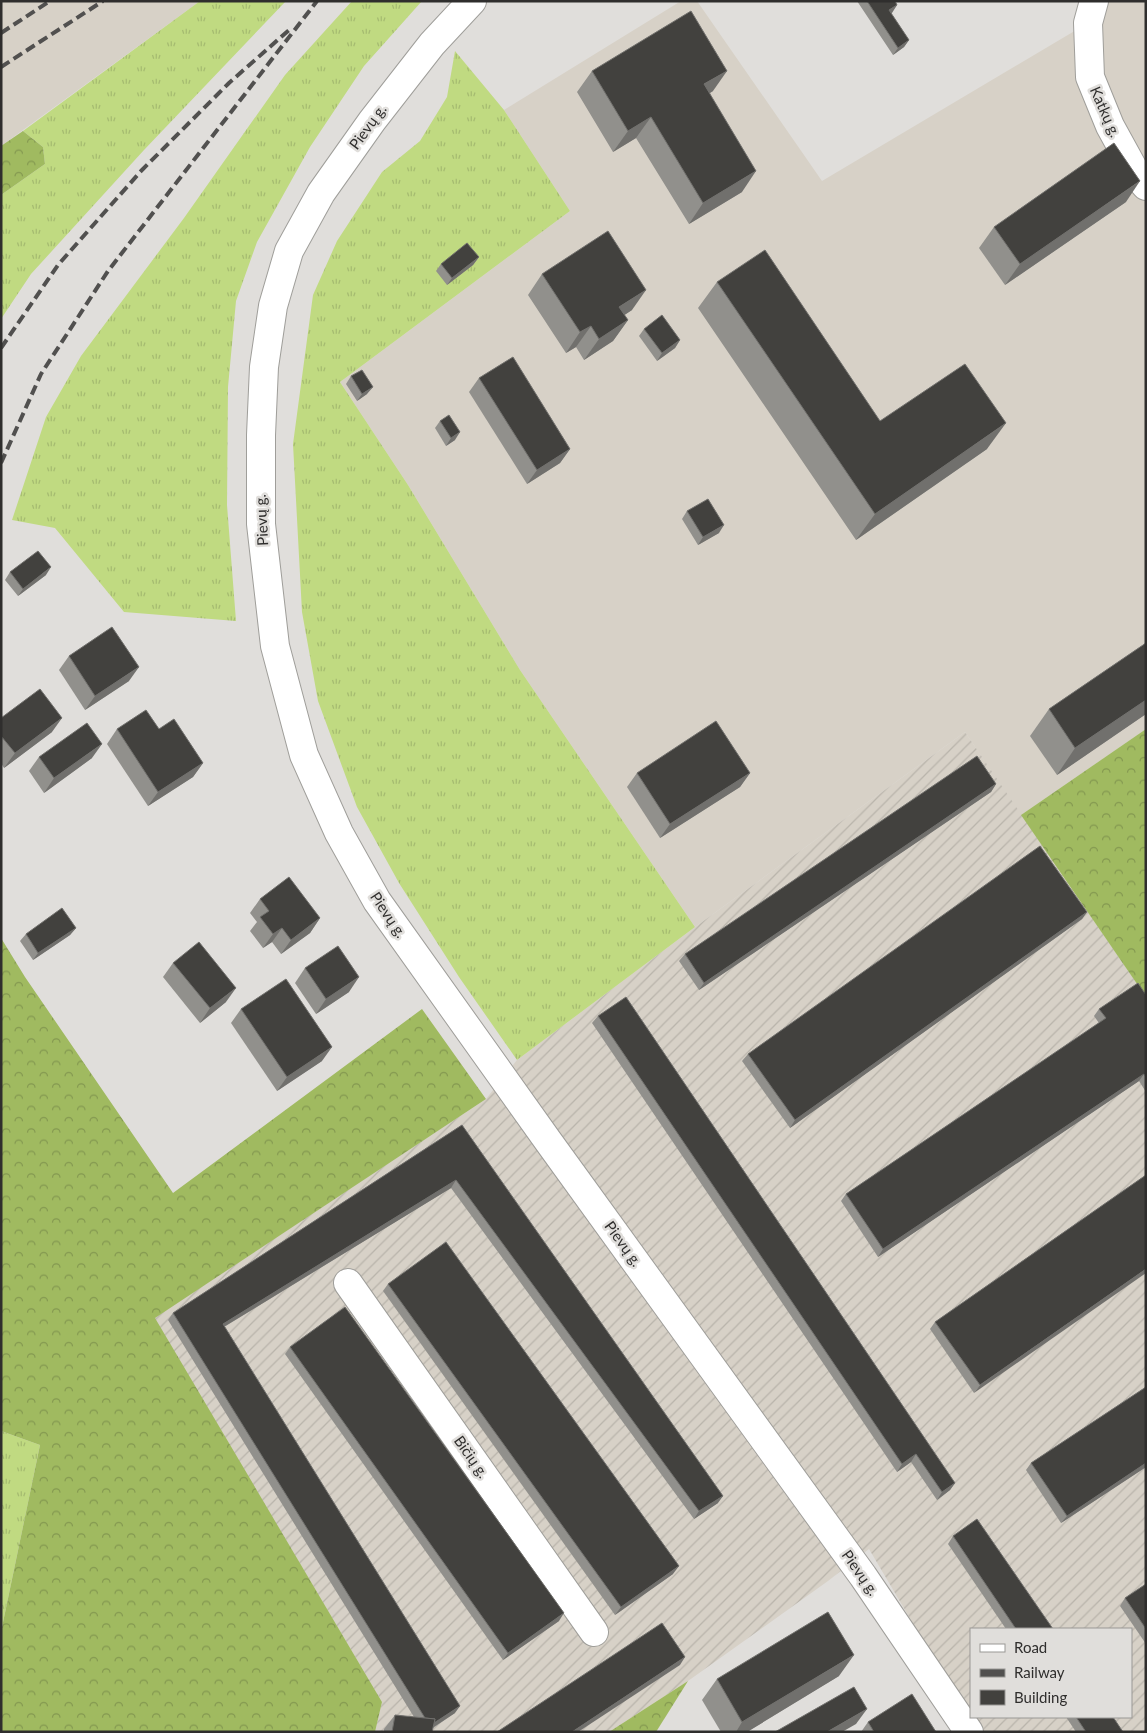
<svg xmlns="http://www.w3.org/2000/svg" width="1147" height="1733" font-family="Lato,sans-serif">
<defs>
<pattern id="industrial-furrows" width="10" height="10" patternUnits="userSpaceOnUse" patternTransform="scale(1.25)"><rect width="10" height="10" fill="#d7d1c7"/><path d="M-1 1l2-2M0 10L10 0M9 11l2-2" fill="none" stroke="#b9b4ab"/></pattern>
<pattern id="grass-tufts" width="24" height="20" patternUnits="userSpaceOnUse" patternTransform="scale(1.25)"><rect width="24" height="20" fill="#c0da81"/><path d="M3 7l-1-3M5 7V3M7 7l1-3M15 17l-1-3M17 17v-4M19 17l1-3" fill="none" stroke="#a5bb70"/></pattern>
<pattern id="forest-crowns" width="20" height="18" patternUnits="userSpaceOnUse" patternTransform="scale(1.25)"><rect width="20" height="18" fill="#a0ba60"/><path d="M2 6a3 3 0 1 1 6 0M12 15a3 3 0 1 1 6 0" fill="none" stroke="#839850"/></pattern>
</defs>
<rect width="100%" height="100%" fill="#e0dedb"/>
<!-- built -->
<g fill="#d7d1c7">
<path d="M 1,1 L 200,1 L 1,146 Z"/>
<path d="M 681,1 L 697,1 L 822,181 L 1088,23 L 1094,1 L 1146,1 L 1146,729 L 1021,815 L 965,732 L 695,927 L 520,670 L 408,485 L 340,382 L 570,211 L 504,110 Z"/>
</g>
<!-- industrial -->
<path fill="url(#industrial-furrows)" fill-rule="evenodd" d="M 965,732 L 1146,997 L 1146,1732 L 977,1732 L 869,1549 L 828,1581 L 688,1681 L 609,1732 L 375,1732 L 382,1702 L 154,1318 L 486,1099 L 517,1060 L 695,927 ZM 971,1629 L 1131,1629 L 1131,1717 L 971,1717 Z"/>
<!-- grass -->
<g fill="url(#grass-tufts)">
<path d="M 200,1 L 286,1 L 144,150 L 31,274 L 1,319 L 1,195 L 45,164 L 43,147 L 23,131 Z"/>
<path d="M 352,1 L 422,1 L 364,66 L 310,147 L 257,242 L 236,301 L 228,387 L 227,505 L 236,621 L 124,612 L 55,528 L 12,520 L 46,417 L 81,356 L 184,218 L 285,75 Z"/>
<path d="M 455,51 L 504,110 L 570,211 L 340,382 L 408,485 L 520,670 L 695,927 L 517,1060 L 459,977 L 399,883 L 357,807 L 318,701 L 302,612 L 293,444 L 313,295 L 337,241 L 382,172 L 420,141 L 447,97 Z"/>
<path d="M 1,1431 L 40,1445 L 1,1632 Z"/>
</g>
<!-- forest -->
<g fill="url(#forest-crowns)">
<path d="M 23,131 L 43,147 L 45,164 L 1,195 L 1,146 Z"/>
<path d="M 1146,729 L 1146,997 L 1021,815 Z"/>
<path d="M 1,938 L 25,977 L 173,1193 L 422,1009 L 486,1099 L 155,1318 L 382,1702 L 375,1732 L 1,1732 L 1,1632 L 40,1445 L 1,1431 Z"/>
<path d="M 688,1681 L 656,1732 L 609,1732 Z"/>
</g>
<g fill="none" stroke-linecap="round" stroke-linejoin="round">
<defs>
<g id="minor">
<path d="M 1094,1 L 1088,23 L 1090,77 L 1110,126 L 1138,177 L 1146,186"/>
<path d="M 348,1283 L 594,1632"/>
</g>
<path id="tertiary" d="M 472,1 L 432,44 L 372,121 L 321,193 L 289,251 L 273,306 L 264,367 L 261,435 L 261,524 L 275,646 L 304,755 L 339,833 L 377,901 L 548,1141 L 863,1576 L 969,1732"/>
</defs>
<!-- minor casing -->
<use href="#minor" stroke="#9f9e9a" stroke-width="30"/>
<!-- tertiary casing -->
<use href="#tertiary" stroke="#9f9e9a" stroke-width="30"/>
<!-- minor -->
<use href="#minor" stroke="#fff" stroke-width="28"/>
<!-- tertiary -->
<use href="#tertiary" stroke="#fff" stroke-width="28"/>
<!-- rail -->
<g stroke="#51504f" stroke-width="4" stroke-dasharray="10 5" stroke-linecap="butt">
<path d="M 1,33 L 50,1"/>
<path d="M 1,67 L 103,1"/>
<path d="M 1,348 L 58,265 L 141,171 L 229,83 L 289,30"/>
<path d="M 1,463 L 41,374 L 108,271 L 317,1"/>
</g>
</g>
<!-- wall -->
<g fill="#91908c">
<path d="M 857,1 L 895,1 L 897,5 L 891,13 L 909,40 L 904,47 L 893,55 Z"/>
<path d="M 592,71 L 713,91 L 710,93 L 742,192 L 689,224 L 636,138 L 613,152 L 577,92 Z"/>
<path d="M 1126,202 L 1005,285 L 979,248 L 994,227 Z"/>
<path d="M 479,257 L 473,265 L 447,285 L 436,271 L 441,264 Z"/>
<path d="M 542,274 L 632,310 L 624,315 L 628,320 L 613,341 L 584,360 L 576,347 L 566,353 L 528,295 Z"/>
<path d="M 717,282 L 880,421 L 987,449 L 856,540 L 698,308 Z"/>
<path d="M 644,329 L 680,340 L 675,348 L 657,361 L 639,336 Z"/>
<path d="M 351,376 L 367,394 L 357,401 L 346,384 Z"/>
<path d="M 479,378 L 570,449 L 560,463 L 527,484 L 469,392 Z"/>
<path d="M 440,421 L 455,440 L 446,446 L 435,428 Z"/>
<path d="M 687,511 L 719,533 L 698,545 L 682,519 Z"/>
<path d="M 10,572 L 46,575 L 18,596 L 5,580 Z"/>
<path d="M 1146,643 L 1146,714 L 1057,775 L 1030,736 L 1049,709 Z"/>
<path d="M 69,656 L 129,681 L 85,710 L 59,670 Z"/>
<path d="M 1,718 L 52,732 L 4,768 L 1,763 Z"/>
<path d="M 117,729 L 159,729 L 203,763 L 193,777 L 148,806 L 107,744 Z"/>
<path d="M 39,757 L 92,758 L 44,793 L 29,771 Z"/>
<path d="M 637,773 L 750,773 L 740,787 L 660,838 L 627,787 Z"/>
<path d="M 996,784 L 991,792 L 699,990 L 679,961 L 685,954 Z"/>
<path d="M 260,899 L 320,918 L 310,933 L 281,954 L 272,942 L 263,948 L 250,931 L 257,922 L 250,913 Z"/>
<path d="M 1087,912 L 1082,919 L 790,1128 L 742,1061 L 748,1054 Z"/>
<path d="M 76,928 L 70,935 L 33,960 L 20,941 L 26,934 Z"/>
<path d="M 173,963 L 226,1002 L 200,1023 L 163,977 Z"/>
<path d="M 305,968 L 349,992 L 316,1014 L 295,983 Z"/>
<path d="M 1146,995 L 1146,1092 L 1139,1081 L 878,1257 L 841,1201 L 846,1194 L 1099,1023 L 1094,1016 L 1099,1009 Z"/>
<path d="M 241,1009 L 322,1061 L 277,1091 L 231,1023 Z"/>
<path d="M 598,1016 L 955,1483 L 950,1490 L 937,1500 L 911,1462 L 897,1472 L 592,1023 Z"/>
<path d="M 462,1125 L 718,1503 L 694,1519 L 451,1188 L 224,1327 L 455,1713 L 433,1728 L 432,1732 L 384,1732 L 384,1729 L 395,1715 L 414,1717 L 168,1320 L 173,1313 Z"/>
<path d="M 1146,1175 L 974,1393 L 930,1329 L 935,1322 Z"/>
<path d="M 388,1284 L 673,1574 L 615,1615 L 383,1291 Z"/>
<path d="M 290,1347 L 559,1621 L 503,1660 L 285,1354 Z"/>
<path d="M 1146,1387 L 1146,1467 L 1061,1523 L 1026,1470 L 1031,1463 Z"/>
<path d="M 953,1536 L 1053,1629 L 1006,1629 L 948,1544 Z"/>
<path d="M 1146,1584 L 1146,1644 L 1120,1606 L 1125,1598 Z"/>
<path d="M 839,1676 L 747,1732 L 721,1732 L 702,1700 L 717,1679 Z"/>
<path d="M 1066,1717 L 1113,1717 L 1123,1732 L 1076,1732 Z"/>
<path d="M 868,1722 L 936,1732 L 861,1732 Z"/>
</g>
<!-- shaded-wall -->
<g fill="#71706d">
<path d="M 897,5 L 892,13 L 884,18 L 889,10 Z"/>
<path d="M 909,40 L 904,47 L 893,55 L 898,48 Z"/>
<path d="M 727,71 L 713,91 L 690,105 L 704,84 Z"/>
<path d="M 651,117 L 636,138 L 613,152 L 628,131 Z"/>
<path d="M 756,171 L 742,192 L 689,224 L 703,203 Z"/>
<path d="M 1140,181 L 1126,202 L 1005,285 L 1020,264 Z"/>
<path d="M 479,257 L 473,265 L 447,285 L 452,278 Z"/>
<path d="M 646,290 L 632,310 L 605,328 L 619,307 Z"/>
<path d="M 628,320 L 613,341 L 584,360 L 599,339 Z"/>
<path d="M 591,326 L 576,347 L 566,353 L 580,332 Z"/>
<path d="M 680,340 L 675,348 L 657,361 L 662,353 Z"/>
<path d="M 373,387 L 367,394 L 357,401 L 362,394 Z"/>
<path d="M 1006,423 L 987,449 L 856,540 L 875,514 Z"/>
<path d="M 460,432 L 455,440 L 446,446 L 451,438 Z"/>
<path d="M 570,449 L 560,463 L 527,484 L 537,470 Z"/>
<path d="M 724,525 L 719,533 L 698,545 L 703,537 Z"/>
<path d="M 51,567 L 46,575 L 18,596 L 23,589 Z"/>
<path d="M 139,667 L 129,681 L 85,710 L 95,696 Z"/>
<path d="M 1146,700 L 1146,714 L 1057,775 L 1075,748 Z"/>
<path d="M 62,718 L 52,732 L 4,768 L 15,753 Z"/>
<path d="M 102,744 L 92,758 L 44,793 L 54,778 Z"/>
<path d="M 203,763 L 193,777 L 148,806 L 158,792 Z"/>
<path d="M 750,773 L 740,787 L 660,838 L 670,824 Z"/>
<path d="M 996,784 L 991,792 L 699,990 L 704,983 Z"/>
<path d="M 1087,912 L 1082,919 L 790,1128 L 795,1120 Z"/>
<path d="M 320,918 L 310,933 L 281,954 L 291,940 Z"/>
<path d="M 76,928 L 70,935 L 33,960 L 38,953 Z"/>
<path d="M 282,928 L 272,942 L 263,948 L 273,934 Z"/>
<path d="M 359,977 L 349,992 L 316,1014 L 326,999 Z"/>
<path d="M 236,988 L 226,1002 L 200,1023 L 210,1008 Z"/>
<path d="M 332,1047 L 322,1061 L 277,1091 L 287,1077 Z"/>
<path d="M 1144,1074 L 1139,1081 L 878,1257 L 883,1249 Z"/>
<path d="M 456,1180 L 451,1188 L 217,1331 L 223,1324 Z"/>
<path d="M 1146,1269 L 1146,1273 L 974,1393 L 980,1385 Z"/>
<path d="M 916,1454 L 911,1462 L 897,1472 L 902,1464 Z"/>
<path d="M 1146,1463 L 1146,1467 L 1061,1523 L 1067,1516 Z"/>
<path d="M 955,1483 L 950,1490 L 937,1500 L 942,1492 Z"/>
<path d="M 723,1496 L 718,1503 L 694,1519 L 699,1511 Z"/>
<path d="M 679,1566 L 673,1574 L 615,1615 L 621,1607 Z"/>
<path d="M 564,1613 L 559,1621 L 503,1660 L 508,1653 Z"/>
<path d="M 854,1655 L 839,1676 L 747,1732 L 736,1732 L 742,1722 Z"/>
<path d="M 685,1657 L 680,1665 L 578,1732 L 572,1732 Z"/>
<path d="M 460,1706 L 455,1713 L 426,1732 L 430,1726 Z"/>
<path d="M 867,1709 L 856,1724 L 842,1732 L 827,1732 Z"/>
</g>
<!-- building -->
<g fill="#42413e" stroke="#71706d">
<path d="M 867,1 L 895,1 L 897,5 L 889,10 L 909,40 L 898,48 Z"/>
<path d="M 691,11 L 727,71 L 704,84 L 756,171 L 703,203 L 651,117 L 628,131 L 592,71 Z"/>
<path d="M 1114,143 L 1140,181 L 1020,264 L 994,227 Z"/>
<path d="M 608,231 L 646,290 L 619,307 L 628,320 L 599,339 L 591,326 L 580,332 L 542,274 Z"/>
<path d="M 467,243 L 479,257 L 452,278 L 441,264 Z"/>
<path d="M 765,250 L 880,421 L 965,364 L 1006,423 L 875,514 L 717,282 Z"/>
<path d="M 662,315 L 680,340 L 662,353 L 644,329 Z"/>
<path d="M 513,357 L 570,449 L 537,470 L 479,378 Z"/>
<path d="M 362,370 L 373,387 L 362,394 L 351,376 Z"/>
<path d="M 449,415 L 460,432 L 451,438 L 440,421 Z"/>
<path d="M 708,499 L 724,525 L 703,537 L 687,511 Z"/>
<path d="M 38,551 L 51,567 L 23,589 L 10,572 Z"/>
<path d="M 112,627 L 139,667 L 95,696 L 69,656 Z"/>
<path d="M 1146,643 L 1146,700 L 1075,748 L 1049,709 Z"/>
<path d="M 40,689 L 62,718 L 15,753 L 1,736 L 1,718 Z"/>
<path d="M 146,710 L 159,729 L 174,719 L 203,763 L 158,792 L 117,729 Z"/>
<path d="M 716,721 L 750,773 L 670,824 L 637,773 Z"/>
<path d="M 87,723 L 102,744 L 54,778 L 39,757 Z"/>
<path d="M 977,756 L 996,784 L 704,983 L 685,954 Z"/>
<path d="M 1040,846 L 1087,912 L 795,1120 L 748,1054 Z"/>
<path d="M 289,877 L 320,918 L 291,940 L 282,928 L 273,934 L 260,917 L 269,911 L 260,899 Z"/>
<path d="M 62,908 L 76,928 L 38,953 L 26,934 Z"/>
<path d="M 199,942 L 236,988 L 210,1008 L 173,963 Z"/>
<path d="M 338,946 L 359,977 L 326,999 L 305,968 Z"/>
<path d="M 286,979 L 332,1047 L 287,1077 L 241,1009 Z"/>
<path d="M 1138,983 L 1146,995 L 1146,1077 L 1144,1074 L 883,1249 L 846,1194 L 1106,1018 L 1099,1009 Z"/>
<path d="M 626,997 L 955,1483 L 942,1492 L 916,1454 L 902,1464 L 598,1016 Z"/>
<path d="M 462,1125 L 723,1496 L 699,1511 L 456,1180 L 223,1324 L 460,1706 L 434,1723 L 435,1719 L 425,1718 L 173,1313 Z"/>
<path d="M 1146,1175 L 1146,1269 L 980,1385 L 935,1322 Z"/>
<path d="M 446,1242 L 679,1566 L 621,1607 L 388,1284 Z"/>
<path d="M 345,1307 L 564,1613 L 508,1653 L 290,1347 Z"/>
<path d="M 1146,1387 L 1146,1463 L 1067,1516 L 1031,1463 Z"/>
<path d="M 977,1519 L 1053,1629 L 1016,1629 L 953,1536 Z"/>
<path d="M 1146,1584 L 1146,1629 L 1125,1598 Z"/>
<path d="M 828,1612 L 854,1655 L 742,1722 L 717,1679 Z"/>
<path d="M 662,1623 L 685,1657 L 572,1732 L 497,1732 Z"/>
<path d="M 854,1687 L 867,1709 L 827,1732 L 775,1732 Z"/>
<path d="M 912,1694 L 936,1732 L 874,1732 L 868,1722 Z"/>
<path d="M 395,1715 L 435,1719 L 432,1732 L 392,1732 Z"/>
<path d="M 1076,1717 L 1113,1717 L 1123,1732 L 1086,1732 Z"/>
</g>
<g text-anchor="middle" stroke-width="5" stroke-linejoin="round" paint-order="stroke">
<!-- street labels -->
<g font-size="15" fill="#2f2e2d" stroke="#e0dedb">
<text transform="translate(1105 112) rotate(66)" y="5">Katkų g.</text>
<text transform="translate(368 127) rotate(-54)" y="5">Pievų g.</text>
<text transform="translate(262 520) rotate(-93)" y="5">Pievų g.</text>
<text transform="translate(388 915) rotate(56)" y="5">Pievų g.</text>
<text transform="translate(623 1244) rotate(54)" y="5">Pievų g.</text>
<text transform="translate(471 1457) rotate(55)" y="5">Bičių g.</text>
<text transform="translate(860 1573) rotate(55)" y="5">Pievų g.</text>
</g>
</g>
<!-- border -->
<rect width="1147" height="1733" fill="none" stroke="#2f2e2d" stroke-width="5"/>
<!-- legend -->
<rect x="970" y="1628" width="162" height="90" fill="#e0dedb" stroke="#999895"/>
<rect x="980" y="1644" width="25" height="8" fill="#ffffff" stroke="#999895"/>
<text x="1014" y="1653" font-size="15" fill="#2f2e2d">Road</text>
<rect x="980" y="1669" width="25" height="8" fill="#51504f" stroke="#999895"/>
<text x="1014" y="1678" font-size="15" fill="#2f2e2d">Railway</text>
<rect x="980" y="1690" width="25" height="15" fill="#42413e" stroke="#999895"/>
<text x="1014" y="1703" font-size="15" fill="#2f2e2d">Building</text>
</svg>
